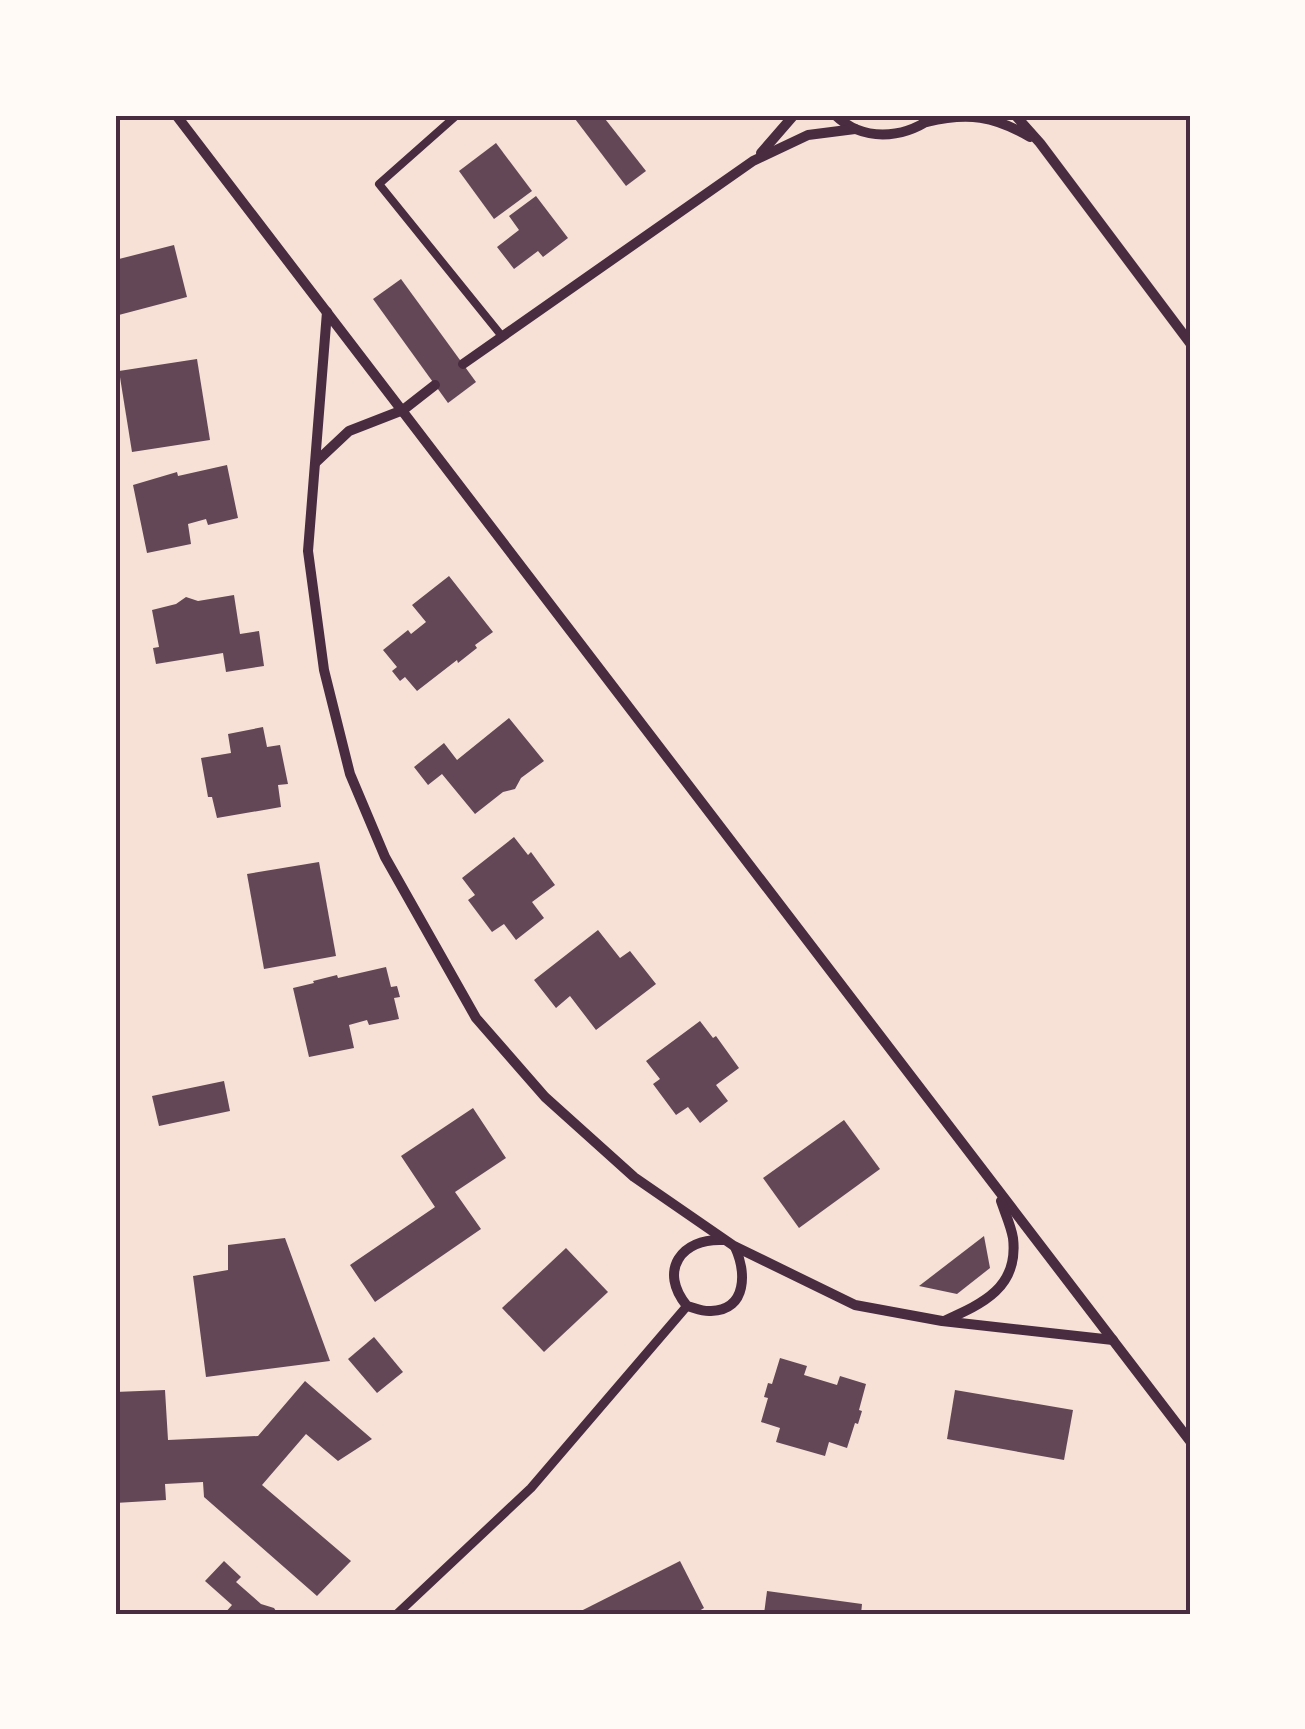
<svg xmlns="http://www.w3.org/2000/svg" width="1305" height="1729" font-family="'IBM Plex Sans',sans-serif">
<rect width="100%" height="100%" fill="#f7e1d7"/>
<!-- building -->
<g fill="#644757">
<path d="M 572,115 L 602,115 L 646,171 L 626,186 Z"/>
<path d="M 496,143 L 532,191 L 494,219 L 459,171 Z"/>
<path d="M 536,196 L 568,238 L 543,257 L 538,251 L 514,269 L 497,247 L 519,230 L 509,216 Z"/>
<path d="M 174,245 L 187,297 L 115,316 L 115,260 Z"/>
<path d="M 401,279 L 476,382 L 448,403 L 373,299 Z"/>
<path d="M 197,359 L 210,440 L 132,452 L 119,371 Z"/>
<path d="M 227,465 L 238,518 L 208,525 L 206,519 L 188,524 L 191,544 L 147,553 L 133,485 L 177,472 L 178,476 Z"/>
<path d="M 449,576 L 493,632 L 475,645 L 477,648 L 458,663 L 457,660 L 417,691 L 405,677 L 400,681 L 392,671 L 397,667 L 383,650 L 408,630 L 411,634 L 426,622 L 412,605 Z"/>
<path d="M 234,595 L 240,634 L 259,631 L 264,666 L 226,672 L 223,653 L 156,664 L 153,648 L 159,647 L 152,610 L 176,604 L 186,597 L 198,601 Z"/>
<path d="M 509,718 L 544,761 L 521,778 L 515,789 L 503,792 L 475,814 L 442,774 L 428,785 L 414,767 L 444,743 L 457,760 Z"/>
<path d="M 263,727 L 267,747 L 280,745 L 288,784 L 278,785 L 281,807 L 217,818 L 212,797 L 208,797 L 201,758 L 231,753 L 228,734 Z"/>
<path d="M 514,837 L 528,855 L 531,852 L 555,885 L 532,902 L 544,918 L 516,940 L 504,924 L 492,932 L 468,900 L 475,895 L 462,878 Z"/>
<path d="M 319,862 L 336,956 L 264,969 L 247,874 Z"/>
<path d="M 598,930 L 620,958 L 630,951 L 656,984 L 596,1030 L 570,996 L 556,1008 L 534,980 Z"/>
<path d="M 386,967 L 391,987 L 397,986 L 400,997 L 394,998 L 399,1019 L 369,1025 L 367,1020 L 349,1025 L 354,1048 L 309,1057 L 293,988 L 314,983 L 313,981 L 337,975 L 338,978 Z"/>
<path d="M 700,1021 L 713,1038 L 716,1036 L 739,1068 L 716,1085 L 728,1101 L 700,1123 L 688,1107 L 676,1115 L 653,1084 L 660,1079 L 646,1061 Z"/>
<path d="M 224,1081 L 230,1111 L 159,1126 L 152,1096 Z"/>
<path d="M 473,1108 L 506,1158 L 455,1192 L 481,1229 L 375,1302 L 350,1265 L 435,1207 L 401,1156 Z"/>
<path d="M 844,1120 L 880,1169 L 799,1228 L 763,1178 Z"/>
<path d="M 984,1236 L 990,1268 L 957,1294 L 919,1286 Z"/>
<path d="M 285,1238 L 330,1361 L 206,1377 L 193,1276 L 228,1270 L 228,1245 Z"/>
<path d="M 566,1248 L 608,1292 L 544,1352 L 502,1308 Z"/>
<path d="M 374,1337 L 403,1372 L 377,1393 L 348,1359 Z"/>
<path d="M 780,1358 L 807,1366 L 804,1375 L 837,1385 L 840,1376 L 866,1384 L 859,1410 L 862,1411 L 858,1424 L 855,1423 L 847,1448 L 829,1442 L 825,1456 L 776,1442 L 780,1428 L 761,1422 L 768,1398 L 764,1397 L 768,1383 L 772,1384 Z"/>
<path d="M 305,1381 L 372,1439 L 338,1461 L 306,1434 L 262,1485 L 351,1561 L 317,1596 L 204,1497 L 203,1482 L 165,1484 L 166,1500 L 115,1503 L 115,1392 L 165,1390 L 168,1440 L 258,1436 Z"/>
<path d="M 955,1390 L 1073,1410 L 1064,1460 L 947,1439 Z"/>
<path d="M 224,1561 L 241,1577 L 236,1582 L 261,1604 L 274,1608 L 278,1614 L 224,1614 L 232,1605 L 205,1581 Z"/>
<path d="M 680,1561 L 704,1608 L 694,1614 L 575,1614 Z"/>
<path d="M 767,1591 L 862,1604 L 861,1614 L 764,1614 Z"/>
</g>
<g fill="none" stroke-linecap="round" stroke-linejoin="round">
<!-- service -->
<path stroke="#4a2c40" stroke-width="8" d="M 457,115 L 379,184 L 501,335"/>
<!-- pedestrian -->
<path stroke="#4a2c40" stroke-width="9" d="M 397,1614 L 531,1488 L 687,1306"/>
<!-- minor -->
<g stroke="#4a2c40" stroke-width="10">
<path d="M 176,115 L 1190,1441"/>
<path d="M 835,115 C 863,142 902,139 932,118"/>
<path d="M 1015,115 L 1040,143 L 1190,343"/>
<path d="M 927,122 C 968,112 994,116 1030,137"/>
<path d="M 761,153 L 794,115"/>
<path d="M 327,312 L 308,551 L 324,670 L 350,774 L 385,857 L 476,1018 L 545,1097 L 634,1177 L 734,1246 L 855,1305 L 942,1321 L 1113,1340"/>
<path d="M 463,364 L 753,161 L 808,135 L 855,129"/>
<path d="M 316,462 L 349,431 L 403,410 L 435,385"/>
<path d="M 723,1240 C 681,1238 658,1271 687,1306 C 695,1308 703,1312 711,1311 C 748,1310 746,1271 735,1247"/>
<path d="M 944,1321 C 982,1304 1019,1288 1013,1238 C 1011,1226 1005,1213 1001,1201"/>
</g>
</g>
<!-- border -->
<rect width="1305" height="1729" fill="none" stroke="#fffaf5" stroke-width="235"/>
<rect x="118" y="118" width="1070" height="1494" fill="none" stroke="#4a2c40" stroke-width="4"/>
</svg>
